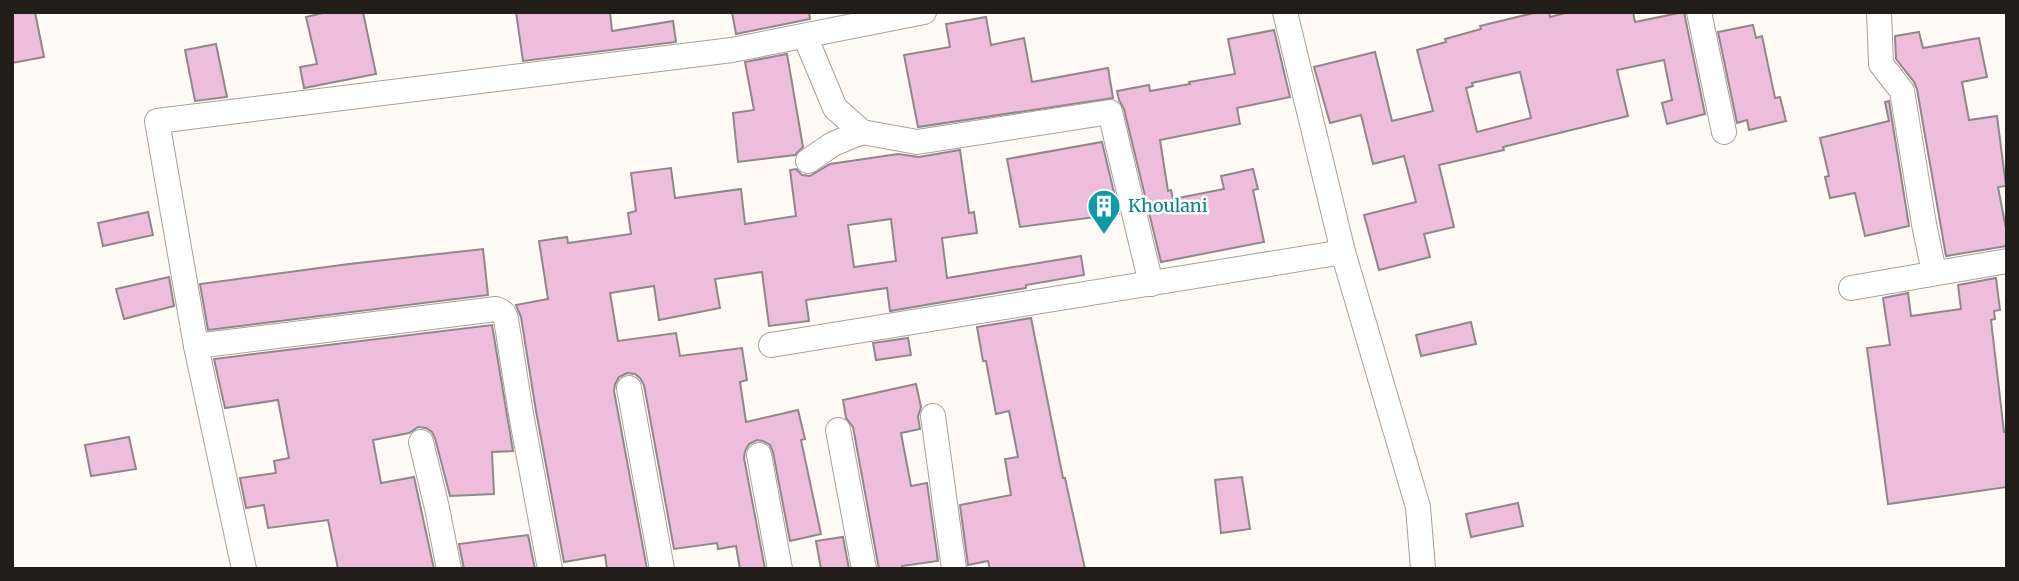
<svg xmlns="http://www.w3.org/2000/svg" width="2019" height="581" font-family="Merriweather,serif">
<rect width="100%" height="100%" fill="#fffaf5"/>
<!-- building -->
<g fill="#eebddb" stroke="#90878c" stroke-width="2" fill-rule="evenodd">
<path d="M 12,12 L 35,12 L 44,57 L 12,63 Z"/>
<path d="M 327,12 L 363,12 L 376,74 L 304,88 L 300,67 L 317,64 L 306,17 Z"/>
<path d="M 516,12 L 610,12 L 612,31 L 673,21 L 676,42 L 523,61 Z"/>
<path d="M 732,12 L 809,12 L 810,19 L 736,34 Z"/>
<path d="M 1538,12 L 1549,12 L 1550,17 L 1569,12 L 1633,12 L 1635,22 L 1684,12 L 1705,114 L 1667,124 L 1662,103 L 1672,100 L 1664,60 L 1617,70 L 1628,116 L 1503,147 L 1504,150 L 1439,165 L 1454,227 L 1424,234 L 1430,257 L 1379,270 L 1364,215 L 1416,202 L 1404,156 L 1373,164 L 1361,115 L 1330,123 L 1314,67 L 1375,52 L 1392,121 L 1433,111 L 1417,50 L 1446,42 L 1445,39 L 1481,29 L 1480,26 ZM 1520,72 L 1531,118 L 1477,132 L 1466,88 L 1473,86 L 1472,83 Z"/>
<path d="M 986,17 L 991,45 L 1024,38 L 1032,82 L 1108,68 L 1113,98 L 918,127 L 904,55 L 950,47 L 946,24 Z"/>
<path d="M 1753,25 L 1756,38 L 1762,36 L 1775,98 L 1780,97 L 1786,121 L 1749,130 L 1747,120 L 1737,123 L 1718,32 Z"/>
<path d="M 1274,30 L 1290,97 L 1237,108 L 1240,124 L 1160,140 L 1168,191 L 1171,190 L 1173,199 L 1224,189 L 1221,176 L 1253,169 L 1258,189 L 1253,190 L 1264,242 L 1161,262 L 1124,109 L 1119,100 L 1117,91 L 1149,85 L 1150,91 L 1190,84 L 1189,82 L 1235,74 L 1228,39 Z"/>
<path d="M 1919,32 L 1923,48 L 1979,38 L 1987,77 L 1962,82 L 1969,120 L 1997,116 L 2006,186 L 1998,187 L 2007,234 L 2007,246 L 1946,256 L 1917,89 L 1914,82 L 1896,59 L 1895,36 Z"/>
<path d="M 216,44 L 227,97 L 195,101 L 185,50 Z"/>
<path d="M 787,54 L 803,147 L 795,155 L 738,162 L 733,113 L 754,110 L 745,62 Z"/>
<path d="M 1889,101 L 1909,226 L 1865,236 L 1855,193 L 1830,198 L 1825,177 L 1829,176 L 1820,138 L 1889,121 L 1885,102 Z"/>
<path d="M 1102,142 L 1119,214 L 1020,227 L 1007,159 Z"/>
<path d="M 960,150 L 969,213 L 974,212 L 977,233 L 942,238 L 947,278 L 1081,256 L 1084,275 L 1026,285 L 1026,288 L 890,311 L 887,288 L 806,300 L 809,321 L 769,326 L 762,272 L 715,279 L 720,308 L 659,320 L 654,286 L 610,293 L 618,341 L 676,333 L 680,356 L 742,348 L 747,380 L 740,382 L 746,422 L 798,410 L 805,439 L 801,440 L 821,534 L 790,541 L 773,452 L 770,445 L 763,441 L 757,440 L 749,444 L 745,451 L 744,458 L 765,569 L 740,569 L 736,546 L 718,549 L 717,543 L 674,549 L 644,385 L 640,378 L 635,374 L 627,373 L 619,377 L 615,384 L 614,391 L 647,569 L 607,569 L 605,555 L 564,562 L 536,411 L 521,317 L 516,305 L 548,299 L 539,241 L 567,237 L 568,243 L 631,234 L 628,213 L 636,211 L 631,173 L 671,168 L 675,198 L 741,189 L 745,224 L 796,216 L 790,170 L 796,169 L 802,175 L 810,176 L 830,164 L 898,154 L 919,157 ZM 891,219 L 896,261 L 854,267 L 848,225 Z"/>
<path d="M 148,212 L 153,235 L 103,246 L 98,223 Z"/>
<path d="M 483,249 L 488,295 L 208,330 L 200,284 L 349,264 Z"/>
<path d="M 169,277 L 174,306 L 124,319 L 116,289 Z"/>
<path d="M 1996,278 L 2000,310 L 1994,311 L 1995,319 L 1991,320 L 2004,432 L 2007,431 L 2007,487 L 1888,504 L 1867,348 L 1890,345 L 1883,298 L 1908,293 L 1911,316 L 1961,309 L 1958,285 Z"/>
<path d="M 1031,318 L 1063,478 L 1065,478 L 1085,569 L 990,569 L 988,561 L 968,565 L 960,505 L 1011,495 L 1005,459 L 1018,457 L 1009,411 L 996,414 L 986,361 L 983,361 L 977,327 Z"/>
<path d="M 1471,322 L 1476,344 L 1421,356 L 1416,335 Z"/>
<path d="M 492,325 L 513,451 L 492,452 L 494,494 L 450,496 L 435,438 L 432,432 L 426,428 L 418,427 L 409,433 L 373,440 L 381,483 L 414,477 L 434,569 L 338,569 L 328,520 L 268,528 L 264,505 L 246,508 L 240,478 L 276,473 L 274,461 L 289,458 L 278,400 L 225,408 L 214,359 Z"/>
<path d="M 908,338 L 911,355 L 876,360 L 873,343 Z"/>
<path d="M 916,384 L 921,407 L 918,417 L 920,429 L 901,433 L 911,486 L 927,483 L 938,561 L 902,566 L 903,569 L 879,569 L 853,427 L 846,418 L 843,400 Z"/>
<path d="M 129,437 L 136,469 L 91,476 L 85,445 Z"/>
<path d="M 1242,477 L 1250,529 L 1221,533 L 1215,480 Z"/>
<path d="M 1518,503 L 1523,526 L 1471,537 L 1466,514 Z"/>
<path d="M 528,535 L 535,569 L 464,569 L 459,544 Z"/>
<path d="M 843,537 L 849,569 L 821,569 L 816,541 Z"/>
</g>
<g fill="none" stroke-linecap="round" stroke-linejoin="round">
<defs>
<g id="minor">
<path d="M 1285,12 L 1343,252 L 1418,507 L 1423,569"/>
<path d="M 1699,12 L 1724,132"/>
<path d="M 1879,12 L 1881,64 L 1902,91 L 1924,224 L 1934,272"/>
<path d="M 805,36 L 835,108 L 862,132 L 917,142 L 1110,112 L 1151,284"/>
<path d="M 808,161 L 833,144 L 862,132"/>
<path d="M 1851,288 L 2007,261"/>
<path d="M 771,345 L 1343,252"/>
<path d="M 196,346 L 496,309 C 502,311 505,313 506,319 L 521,414 L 550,569"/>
<path d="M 629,388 L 662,569"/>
<path d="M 933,416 L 954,569"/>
<path d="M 838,430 L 864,569"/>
<path d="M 421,442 L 437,508 L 449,569"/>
<path d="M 759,455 L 780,569"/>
<path d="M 244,569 L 196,346 L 157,121 L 732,50 L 924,12"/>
</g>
</defs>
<!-- minor casing -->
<use href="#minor" stroke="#a8a199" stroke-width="26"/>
<!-- minor -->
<use href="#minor" stroke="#fff" stroke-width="24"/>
</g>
<!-- icons -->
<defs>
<symbol id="building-pin" viewBox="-11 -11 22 30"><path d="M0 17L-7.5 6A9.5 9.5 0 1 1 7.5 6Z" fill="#0f9aa8" stroke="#fff"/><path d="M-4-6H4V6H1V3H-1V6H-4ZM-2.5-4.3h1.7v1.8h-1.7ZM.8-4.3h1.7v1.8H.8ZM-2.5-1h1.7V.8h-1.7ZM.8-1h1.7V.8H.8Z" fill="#fff"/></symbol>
</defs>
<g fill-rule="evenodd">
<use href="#building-pin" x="1085" y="187" width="38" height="52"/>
</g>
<g text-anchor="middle" stroke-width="5" stroke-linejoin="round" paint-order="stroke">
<!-- culture labels -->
<g font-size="18" fill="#0d838f" stroke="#fff" text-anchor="start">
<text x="1128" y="212">Khoulani</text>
</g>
</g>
<!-- border -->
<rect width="2019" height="581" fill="none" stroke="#201d1a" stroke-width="28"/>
</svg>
